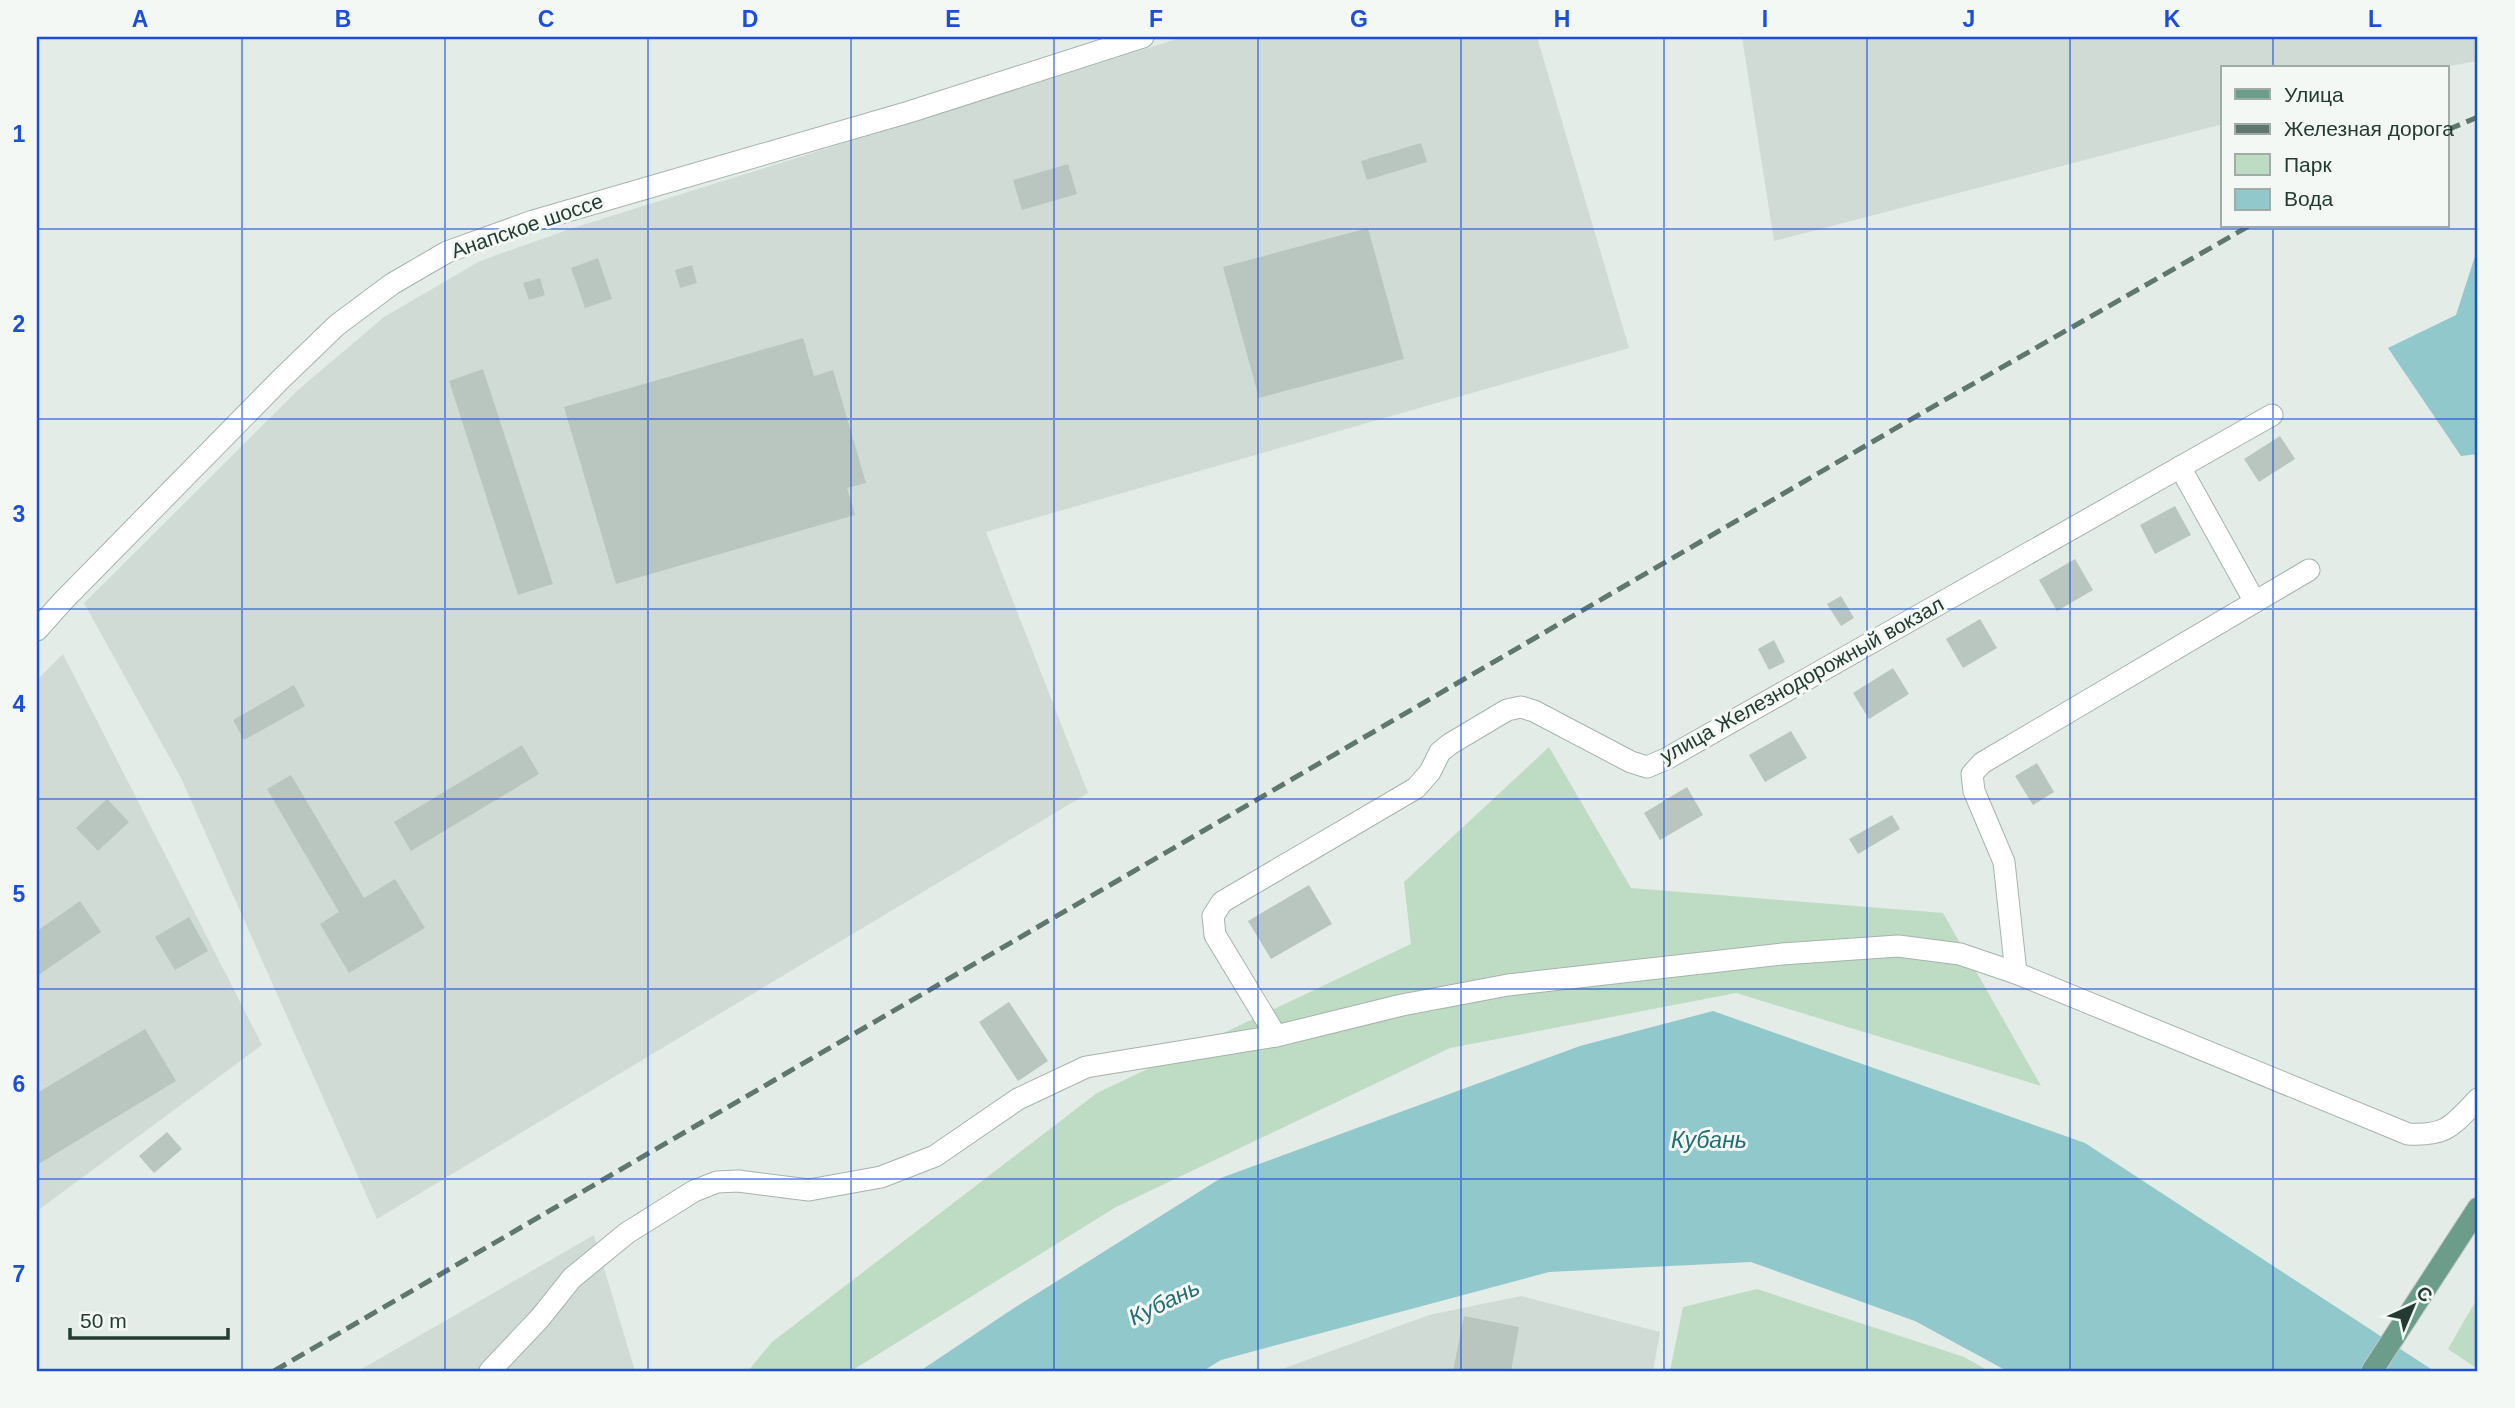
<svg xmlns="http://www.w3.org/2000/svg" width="2515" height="1408" font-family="Arial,sans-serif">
<rect width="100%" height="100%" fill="#e3ece7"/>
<!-- built -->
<g fill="#d1dbd6">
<path d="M 1183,37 L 1537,37 L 1629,348 L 986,532 L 1088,793 L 377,1219 L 181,778 L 84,603 L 298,390 L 384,317 L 480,261 L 573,228 Z"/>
<path d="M 1742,37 L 2478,37 L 2478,61 L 2438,68 L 2223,68 L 2223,124 L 1774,241 Z"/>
<path d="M 63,654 L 262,1045 L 37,1211 L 37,680 Z"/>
<path d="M 594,1235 L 635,1371 L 358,1371 Z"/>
<path d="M 1521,1296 L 1660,1332 L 1653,1371 L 1277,1371 L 1429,1315 Z"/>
</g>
<!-- green -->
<g fill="#bedbc3">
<path d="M 1549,747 L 1631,888 L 1943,913 L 2041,1086 L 1736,993 L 1450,1048 L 1116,1207 L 851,1371 L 748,1371 L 772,1342 L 1097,1093 L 1411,944 L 1404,882 Z"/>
<path d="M 1757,1289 L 1964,1357 L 1989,1371 L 1670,1371 L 1683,1307 Z"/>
<path d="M 2478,1297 L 2478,1369 L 2448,1349 Z"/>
</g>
<!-- water -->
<g fill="#90c8cb">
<path d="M 2478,247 L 2478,454 L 2461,456 L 2388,348 L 2456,315 Z"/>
<path d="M 1713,1011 L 2085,1143 L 2434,1371 L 2007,1371 L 1915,1321 L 1751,1262 L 1549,1272 L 1221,1360 L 1203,1371 L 920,1371 L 1011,1310 L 1221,1178 L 1580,1046 Z"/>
</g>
<!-- building -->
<g fill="#b9c6c0">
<path d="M 1421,143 L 1427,162 L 1367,180 L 1361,161 Z"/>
<path d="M 1068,164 L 1077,194 L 1022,210 L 1013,180 Z"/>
<path d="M 1368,228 L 1404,359 L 1259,398 L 1223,267 Z"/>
<path d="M 598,258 L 612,299 L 585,308 L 571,268 Z"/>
<path d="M 692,265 L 697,283 L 680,288 L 675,270 Z"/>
<path d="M 540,278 L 545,295 L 529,300 L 523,283 Z"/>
<path d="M 803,338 L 814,376 L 833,370 L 866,483 L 847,488 L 855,515 L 616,584 L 564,407 Z"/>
<path d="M 483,369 L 553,584 L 518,595 L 449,381 Z"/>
<path d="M 2280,436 L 2295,459 L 2259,482 L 2244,459 Z"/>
<path d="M 2175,506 L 2191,535 L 2155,554 L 2140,525 Z"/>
<path d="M 2075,559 L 2093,590 L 2057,611 L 2039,580 Z"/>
<path d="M 1841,596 L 1854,618 L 1841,626 L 1827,604 Z"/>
<path d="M 1980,619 L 1997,648 L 1963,668 L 1946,639 Z"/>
<path d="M 1774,640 L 1785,662 L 1769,670 L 1758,649 Z"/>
<path d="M 1893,668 L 1909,694 L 1869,719 L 1853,693 Z"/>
<path d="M 294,685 L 305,706 L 244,740 L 233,720 Z"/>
<path d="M 1791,731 L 1807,758 L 1765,782 L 1749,755 Z"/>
<path d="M 522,745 L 539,774 L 411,851 L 394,822 Z"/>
<path d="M 2037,763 L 2054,792 L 2033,805 L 2015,776 Z"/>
<path d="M 291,775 L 364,898 L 395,879 L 425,928 L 349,973 L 320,924 L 339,912 L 267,789 Z"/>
<path d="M 1687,787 L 1703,815 L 1660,840 L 1644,813 Z"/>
<path d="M 107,799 L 129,822 L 98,851 L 76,828 Z"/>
<path d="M 1892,815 L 1900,829 L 1858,854 L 1849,839 Z"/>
<path d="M 1309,885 L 1332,924 L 1271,959 L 1248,921 Z"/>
<path d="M 80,901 L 101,932 L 37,976 L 37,931 Z"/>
<path d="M 189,917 L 208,951 L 175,970 L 155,937 Z"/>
<path d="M 1009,1002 L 1048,1061 L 1018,1081 L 979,1022 Z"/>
<path d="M 145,1029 L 176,1081 L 37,1165 L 37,1093 Z"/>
<path d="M 167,1132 L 182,1149 L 154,1173 L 139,1156 Z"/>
<path d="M 1464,1316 L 1519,1327 L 1511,1371 L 1453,1371 Z"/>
</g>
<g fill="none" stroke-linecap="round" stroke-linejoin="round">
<defs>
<g id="minor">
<path d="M 2180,467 L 2255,602"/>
<path d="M 37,630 L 62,602 L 281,379 L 337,325 L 392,284 L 447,252 L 533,221 L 909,112 L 1143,37"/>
<path d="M 2016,973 L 2004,862 L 1974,791 L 1972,774 L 1982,763 L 2309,570"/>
<path d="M 1276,1036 L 1215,935 L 1213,916 L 1222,902 L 1416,788 L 1430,772 L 1440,752 L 1450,744 L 1507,710 L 1521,707 L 1534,711 L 1631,762 L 1647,767 L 1666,759 L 2272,415"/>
<path d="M 490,1371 L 540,1318 L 572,1278 L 627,1233 L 694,1191 L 717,1182 L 738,1181 L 809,1190 L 881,1177 L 935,1156 L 1018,1099 L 1086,1067 L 1276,1036 L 1402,1005 L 1508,985 L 1782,954 L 1898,946 L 1960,954 L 2016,973 L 2408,1134 C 2447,1136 2452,1126 2478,1099"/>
</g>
<path id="major" d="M 2372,1371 L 2478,1208"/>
</defs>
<!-- minor casing -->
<use href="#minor" stroke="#a6b3ad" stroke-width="23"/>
<!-- major casing -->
<use href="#major" stroke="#c2c8c6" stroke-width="23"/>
<!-- minor -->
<use href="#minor" stroke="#fff" stroke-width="21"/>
<!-- major -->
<use href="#major" stroke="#6c9d8b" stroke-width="21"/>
<!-- rail -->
<g stroke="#5f776e" stroke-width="5" stroke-dasharray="14 7" stroke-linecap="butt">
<path d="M 2447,130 L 2478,117"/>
<path d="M 274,1371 L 1922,413 L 2249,226"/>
</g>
</g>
<!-- grid -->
<path fill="none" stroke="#1d4ed8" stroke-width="2" stroke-opacity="0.55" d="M 242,37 L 242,1371M 445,37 L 445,1371M 648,37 L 648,1371M 851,37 L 851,1371M 1054,37 L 1054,1371M 1258,37 L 1258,1371M 1461,37 L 1461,1371M 1664,37 L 1664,1371M 1867,37 L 1867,1371M 2070,37 L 2070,1371M 2273,37 L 2273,68M 2273,226 L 2273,1371M 37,229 L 2478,229M 37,419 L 2478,419M 37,609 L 2478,609M 37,799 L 2478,799M 37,989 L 2478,989M 37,1179 L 2478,1179"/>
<g text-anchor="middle" stroke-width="6" stroke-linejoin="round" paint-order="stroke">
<!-- street labels -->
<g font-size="21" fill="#243b33" stroke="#f3f8f5">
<text transform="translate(527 226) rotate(-19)" y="7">Анапское шоссе</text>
<text transform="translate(1802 680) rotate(-29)" y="7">улица Железнодорожный вокзал</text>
</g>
<!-- water labels -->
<g font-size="23" font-style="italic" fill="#246d72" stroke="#f3f8f5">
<text x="1709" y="1148">Кубань</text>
<text transform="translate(1164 1302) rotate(-26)" y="8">Кубань</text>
</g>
</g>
<!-- border -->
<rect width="2515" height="1408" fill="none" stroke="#f3f8f5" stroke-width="77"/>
<!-- legend -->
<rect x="2221" y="66" width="228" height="161" fill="#f3f8f5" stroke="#a0aca7" stroke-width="2"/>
<rect x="2235" y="89" width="35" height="10" fill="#6c9d8b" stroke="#a0aca7" stroke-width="2"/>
<text x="2284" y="102" font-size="21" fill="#243b33">Улица</text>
<rect x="2235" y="124" width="35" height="10" fill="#5f776e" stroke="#a0aca7" stroke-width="2"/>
<text x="2284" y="136" font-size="21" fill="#243b33">Железная дорога</text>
<rect x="2235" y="154" width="35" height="21" fill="#bedbc3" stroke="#a0aca7" stroke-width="2"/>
<text x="2284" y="172" font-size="21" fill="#243b33">Парк</text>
<rect x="2235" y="189" width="35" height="21" fill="#90c8cb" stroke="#a0aca7" stroke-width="2"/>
<text x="2284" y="206" font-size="21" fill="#243b33">Вода</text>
<!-- north arrow -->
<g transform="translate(2413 1306) rotate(44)" stroke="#f3f8f5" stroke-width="5" paint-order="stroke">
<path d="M0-5L12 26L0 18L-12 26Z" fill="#243b33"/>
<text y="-10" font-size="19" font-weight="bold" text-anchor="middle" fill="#243b33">С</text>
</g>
<!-- scale -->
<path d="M70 1328v10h158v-10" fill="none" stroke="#243b33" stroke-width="3.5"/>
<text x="80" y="1328" font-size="21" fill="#243b33" stroke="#f3f8f5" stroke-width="5" paint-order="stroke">50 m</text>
<rect x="38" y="38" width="2438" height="1332" fill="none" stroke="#1d4ed8" stroke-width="2.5"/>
<g font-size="23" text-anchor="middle" font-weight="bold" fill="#1d4ed8">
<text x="140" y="27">A</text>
<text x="343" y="27">B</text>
<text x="546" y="27">C</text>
<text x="750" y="27">D</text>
<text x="953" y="27">E</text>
<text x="1156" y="27">F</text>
<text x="1359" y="27">G</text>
<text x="1562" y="27">H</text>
<text x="1765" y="27">I</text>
<text x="1969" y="27">J</text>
<text x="2172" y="27">K</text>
<text x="2375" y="27">L</text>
<text x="19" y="142">1</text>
<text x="19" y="332">2</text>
<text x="19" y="522">3</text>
<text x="19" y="712">4</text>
<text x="19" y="902">5</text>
<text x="19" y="1092">6</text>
<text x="19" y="1282">7</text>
</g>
</svg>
